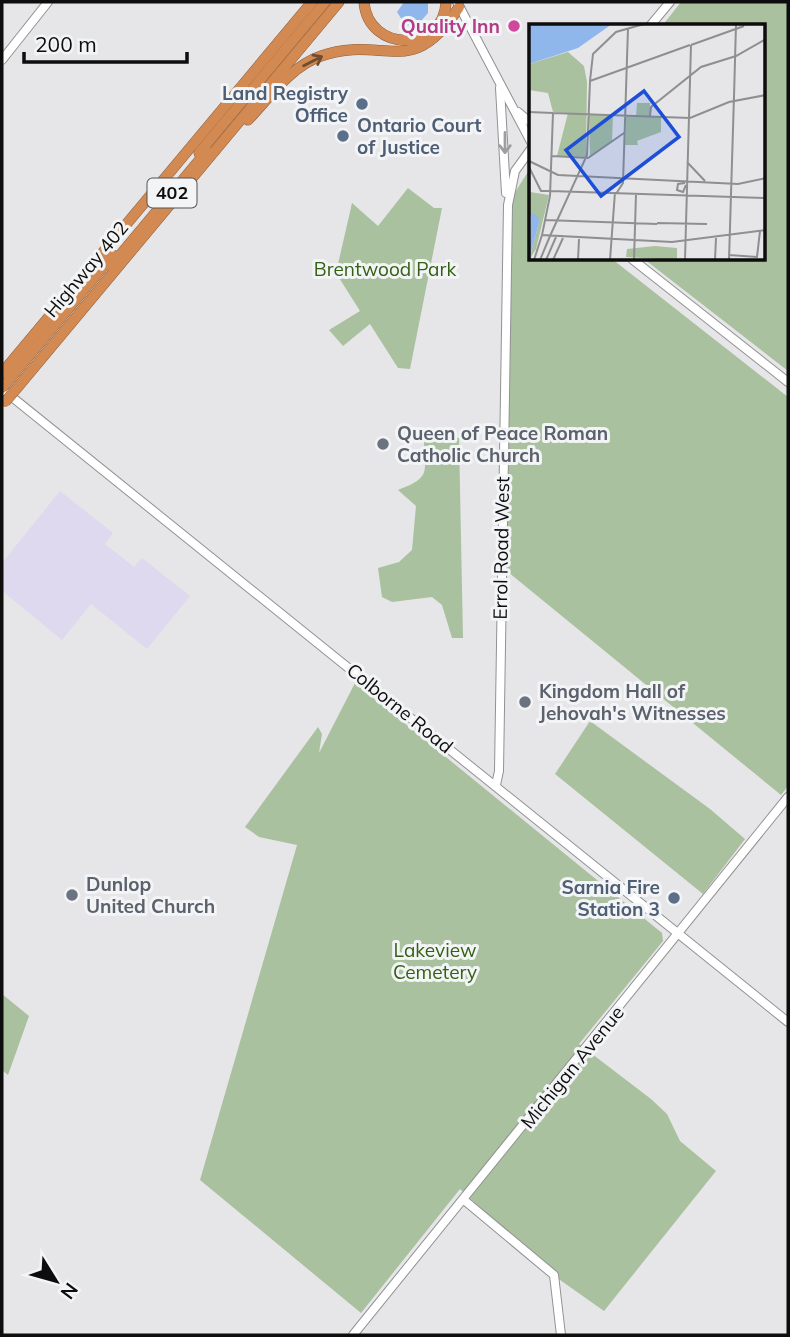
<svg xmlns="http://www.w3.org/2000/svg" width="790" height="1337" font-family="Mulish,sans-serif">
<rect width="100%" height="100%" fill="#e6e6e9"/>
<!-- education -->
<path fill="#dfd9ef" d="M 60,491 L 113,533 L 105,544 L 134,567 L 142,558 L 190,596 L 147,649 L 91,604 L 62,640 L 2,591 L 2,563 Z"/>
<!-- green -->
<g fill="#a9c19e">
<path d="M 681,2 L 788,2 L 788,371 L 644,259 L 764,259 L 764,26 L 662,26 Z"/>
<path d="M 531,167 L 531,259 L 612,259 L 788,397 L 788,786 L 781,795 L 503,568 L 512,197 Z"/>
<path d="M 408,188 L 434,208 L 442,208 L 410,369 L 398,368 L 370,324 L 343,346 L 329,330 L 360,311 L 336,273 L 352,203 L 378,226 Z"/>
<path d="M 424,438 L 459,438 L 463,638 L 452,638 L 442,605 L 432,597 L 392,602 L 382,597 L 378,568 L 399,562 L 412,550 L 416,506 L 398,490 C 433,477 424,472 424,438 Z"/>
<path d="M 355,683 L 662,933 L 663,941 L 579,1044 L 651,1099 L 667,1114 L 680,1141 L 716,1171 L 604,1311 L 553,1275 L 460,1189 L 361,1313 L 200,1180 L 297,845 L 259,837 L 245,827 L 318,727 L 322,734 L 319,753 Z"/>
<path d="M 590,721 L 710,809 L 745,839 L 703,894 L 555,774 Z"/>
<path d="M 2,994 L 29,1016 L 8,1075 L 2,1070 Z"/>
</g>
<!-- water -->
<path fill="#90b7ec" d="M 404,2 L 428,2 L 428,13 L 421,21 L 406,26 L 397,12 Z"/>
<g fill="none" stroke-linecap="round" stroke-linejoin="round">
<defs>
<g id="secondary">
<path d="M 457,2 L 531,142"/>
<path d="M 650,26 L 670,2"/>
<path d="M 2,60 L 48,2"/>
<path d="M 500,88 L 506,193"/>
<path d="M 518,112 L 531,123"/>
<path d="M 632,259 L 788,382"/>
<path d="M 2,389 L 788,1022"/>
<path d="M 496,785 L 499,771 L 508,205 L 515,171 L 531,149"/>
<path d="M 464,1200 L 554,1275 L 561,1335"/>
<path d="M 353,1335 L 788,797"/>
</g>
<g id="highway">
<path d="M 364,2 C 368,53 444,53 446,2"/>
<path d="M 248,120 C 269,98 291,66 321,56 C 384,34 412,82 459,7"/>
<path d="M 199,153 L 325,2"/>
<path d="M 111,266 L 207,151"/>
<path d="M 2,373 L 312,2"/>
<path d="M 8,381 L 113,255"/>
<path d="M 17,388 L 339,2"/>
</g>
</defs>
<!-- secondary casing -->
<use href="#secondary" stroke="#929294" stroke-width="10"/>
<!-- highway casing -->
<use href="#highway" stroke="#8d5e3a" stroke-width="11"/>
<!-- secondary -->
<use href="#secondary" stroke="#fff" stroke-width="8"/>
<!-- highway -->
<use href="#highway" stroke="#d28a52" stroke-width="10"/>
<defs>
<g id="highway-bridge">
<path d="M 2,388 L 8,381"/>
<path d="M 5,402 L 17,388"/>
</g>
</defs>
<!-- highway-bridge casing -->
<use href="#highway-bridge" stroke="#8d5e3a" stroke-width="11" stroke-linecap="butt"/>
<!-- highway-bridge -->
<use href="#highway-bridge" stroke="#d28a52" stroke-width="10"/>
</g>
<!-- one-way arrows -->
<defs><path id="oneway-shaft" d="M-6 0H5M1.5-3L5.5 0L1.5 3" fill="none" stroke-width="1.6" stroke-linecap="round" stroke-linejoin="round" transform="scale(1.75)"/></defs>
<use stroke="#704c30" href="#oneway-shaft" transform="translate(313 61) rotate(-27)"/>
<use stroke="#9e9e9f" href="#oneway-shaft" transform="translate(505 143) rotate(90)"/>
<!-- markers -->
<circle fill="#d1479c" stroke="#f3f4f6" stroke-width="2.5" cx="514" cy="26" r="7"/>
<g fill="#5c6f8a" stroke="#f3f4f6" stroke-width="2.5">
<circle cx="362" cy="104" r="7"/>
<circle cx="343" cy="136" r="7"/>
<circle cx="674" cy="898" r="7"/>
</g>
<g fill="#6b7280" stroke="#f3f4f6" stroke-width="2.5">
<circle cx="383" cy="444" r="7"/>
<circle cx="525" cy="702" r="7"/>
<circle cx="72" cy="895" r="7"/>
</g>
<g text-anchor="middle" stroke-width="6" stroke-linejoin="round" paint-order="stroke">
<!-- shield labels -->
<rect fill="#f3f4f6" stroke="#525254" stroke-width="2" x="147.5" y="178.5" width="49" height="29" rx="5"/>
<g font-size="18" font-weight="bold" fill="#0d0d0e">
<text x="172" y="199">402</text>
</g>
<!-- hotel labels -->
<g font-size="19" font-weight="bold" fill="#b23c85" stroke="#f3f4f6" text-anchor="end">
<text x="500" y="33">Quality Inn</text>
</g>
<!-- service labels -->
<g font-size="19" font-weight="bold" fill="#4e5e75" stroke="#f3f4f6" text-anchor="end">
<text x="348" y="100">Land Registry<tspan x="348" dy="22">Office</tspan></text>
<text x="357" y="132" text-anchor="start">Ontario Court<tspan x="357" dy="22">of Justice</tspan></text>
<text x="660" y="894">Sarnia Fire<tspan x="660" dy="22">Station 3</tspan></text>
</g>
<!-- street labels -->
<g font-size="19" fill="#0d0d0e" stroke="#f3f4f6">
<text transform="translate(86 269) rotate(-50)" y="7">Highway 402</text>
<text transform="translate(501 548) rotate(-89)" y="7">Errol Road West</text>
<text transform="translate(400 708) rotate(39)" y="7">Colborne Road</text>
<text transform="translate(572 1067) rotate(-51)" y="7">Michigan Avenue</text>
</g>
<!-- park labels -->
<g font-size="19" fill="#336113" stroke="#f3f4f6">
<text x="385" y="276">Brentwood Park</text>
<text x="435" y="957">Lakeview<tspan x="435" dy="22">Cemetery</tspan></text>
</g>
<!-- worship labels -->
<g font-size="19" font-weight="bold" fill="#5b616d" stroke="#f3f4f6" text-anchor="start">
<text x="397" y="440">Queen of Peace Roman<tspan x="397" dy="22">Catholic Church</tspan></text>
<text x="539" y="698">Kingdom Hall of<tspan x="539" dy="22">Jehovah's Witnesses</tspan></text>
<text x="86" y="891">Dunlop<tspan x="86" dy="22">United Church</tspan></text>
</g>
</g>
<!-- overview -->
<g transform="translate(529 24)">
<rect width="236" height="236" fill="#e6e6e9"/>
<path d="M 39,28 L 55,42 L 58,58 L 57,133 L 28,132 L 39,89 L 24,88 L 19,69 L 0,66 L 0,40 ZM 108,79 L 121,79 L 121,93 L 132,93 L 132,108 L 108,117 L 109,121 L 96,121 L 97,92 L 107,92 ZM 60,91 L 84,91 L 83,118 L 61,133 ZM 1,168 L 20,171 L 7,225 L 0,236 L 10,199 L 0,190 ZM 126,222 L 148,224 L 148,236 L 97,233 L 98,225 Z" fill="#a9c19e"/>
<path d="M 0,0 L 83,0 L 49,24 L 0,40 ZM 2,189 L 9,192 L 10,199 L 1,232 Z" fill="#90b7ec"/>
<path fill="none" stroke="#8f8f91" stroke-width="2" d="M 162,21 L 215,2M 61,57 L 64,30 L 87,8 L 115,0M 237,71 L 200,78 L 161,94 L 24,89 L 21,172 L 13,211 L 143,218 L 237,206M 205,73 L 207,0M 0,88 L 24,89M 121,92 L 122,83 L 172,43 L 207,32 L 237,15M 23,132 L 59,134 L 95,109M 0,137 L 29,151 L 209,160 L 237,154M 158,138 L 176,157M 0,143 L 12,167 L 21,167M 156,159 L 149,160 L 148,166 L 154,168 L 157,161M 21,167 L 237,174M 87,170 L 94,159 L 99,4M 16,196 L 128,200M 128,199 L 178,200M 21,212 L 58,131 L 61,57 L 161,21M 200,231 L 228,233 L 231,207M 5,236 L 13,211M 11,236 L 21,212M 17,236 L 27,213M 24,236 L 34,214M 49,236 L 50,215M 81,236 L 86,168M 105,236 L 107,170M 156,236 L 162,21M 186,236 L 187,214M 200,236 L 205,72"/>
<path fill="#1d4ed8" fill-opacity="0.15" stroke="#1d4ed8" stroke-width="3.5" d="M 115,67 L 150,113 L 72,172 L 37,126 Z"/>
<rect width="236" height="236" fill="none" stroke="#0d0d0e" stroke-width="3.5"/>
</g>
<!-- border -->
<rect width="790" height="1337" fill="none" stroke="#0d0d0e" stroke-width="7"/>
<!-- north arrow -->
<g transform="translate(56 1281) rotate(127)" stroke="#f3f4f6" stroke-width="5" paint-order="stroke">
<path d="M0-5L12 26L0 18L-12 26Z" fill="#0d0d0e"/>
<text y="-10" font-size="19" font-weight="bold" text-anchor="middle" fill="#0d0d0e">N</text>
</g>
<!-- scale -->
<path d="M24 52v10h163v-10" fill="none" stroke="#0d0d0e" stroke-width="3.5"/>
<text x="35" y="52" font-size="21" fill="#0d0d0e" stroke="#f3f4f6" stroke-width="5" paint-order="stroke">200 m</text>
</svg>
